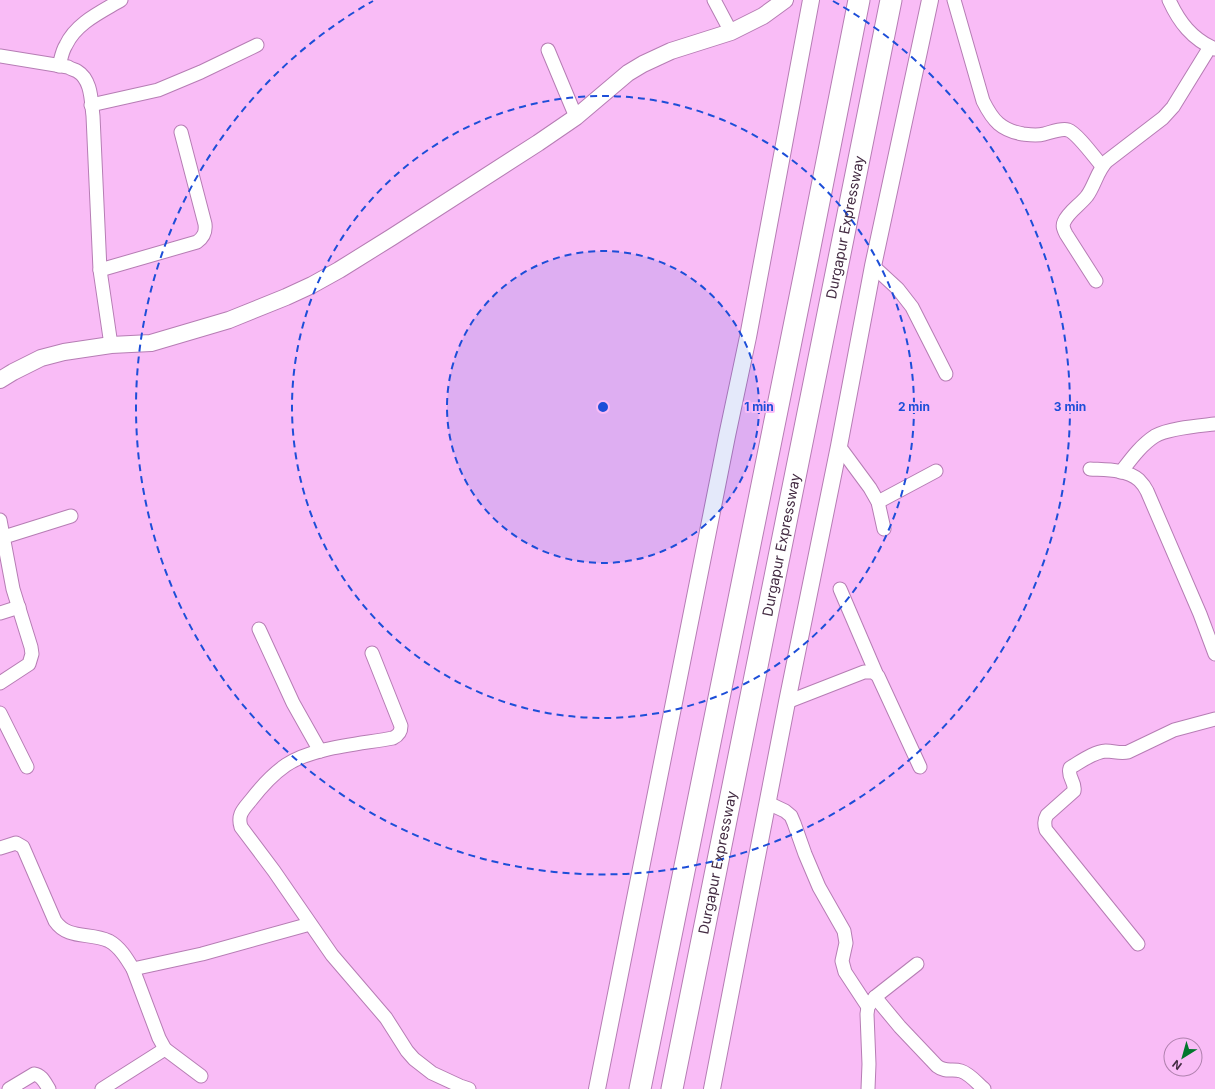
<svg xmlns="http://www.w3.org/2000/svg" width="1215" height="1089" font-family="Inter,sans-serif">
<rect width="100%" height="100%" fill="#f9bcf6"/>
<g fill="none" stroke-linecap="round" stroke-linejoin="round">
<defs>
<g id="minor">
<path d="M 714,0 L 731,32"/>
<path d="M 954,0 L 983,101 C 993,121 1001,130 1023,134 C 1031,135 1037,136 1044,134 C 1052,132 1061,128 1068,130 C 1077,133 1095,158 1102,166"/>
<path d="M 1169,0 C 1179,22 1192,39 1215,49"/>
<path d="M 548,50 L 576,117"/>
<path d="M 0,56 L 68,67 C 71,69 75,70 77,71 C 92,80 91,101 93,116 L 100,270 L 111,345"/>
<path d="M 59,66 C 61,59 62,51 66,45 C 76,23 101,12 121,0"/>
<path d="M 91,105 L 158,90 L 201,72 L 257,45"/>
<path d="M 873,266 L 898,289 L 912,307 L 946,374"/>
<path d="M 100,270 L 197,242 C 204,237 206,232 205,224 L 181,132"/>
<path d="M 1096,281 L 1066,234 C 1064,230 1062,226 1064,222 C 1068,212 1080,205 1087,196 C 1095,185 1097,171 1107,161 L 1163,118 L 1173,107 L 1210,47"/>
<path d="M 839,446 L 870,488 L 878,502 L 884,529"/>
<path d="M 1090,469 C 1106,470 1126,469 1139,480 C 1142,483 1145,487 1147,491 L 1200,614 L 1215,654"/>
<path d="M 1121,472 C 1131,459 1141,445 1155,436 C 1169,428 1198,426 1215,424"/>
<path d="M 878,502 L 936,471"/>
<path d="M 0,520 L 13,589 L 31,647 L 32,654 L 29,664 L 0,683"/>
<path d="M 4,537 L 71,516"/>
<path d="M 840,589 L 876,673"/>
<path d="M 0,613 L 19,607"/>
<path d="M 259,629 L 293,703 L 320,751"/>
<path d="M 372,653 L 401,726 C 401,732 399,735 393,738 C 361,744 313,747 286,765 C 273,774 261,787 251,800 C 244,809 237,814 241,827 L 274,871 L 332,955 L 386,1018 L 407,1051 L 414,1059 L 432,1073 L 460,1086 L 469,1089"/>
<path d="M 787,702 L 864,672 L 873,672 L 878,676 L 920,767"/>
<path d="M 0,713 L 27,767"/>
<path d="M 768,803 L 785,811 L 791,816 L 794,823 L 805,854 L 819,887 L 844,931 L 846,943 L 842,961 L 845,972 L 868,1007"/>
<path d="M 0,848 L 16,843 L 23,847 L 55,921 C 68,940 90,932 109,941 C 120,947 127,959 133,969"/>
<path d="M 1138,944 L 1046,830 C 1044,824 1044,820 1047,815 L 1074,791 C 1076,782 1067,777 1070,768 L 1073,766 C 1083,760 1094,752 1106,751 C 1114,751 1120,754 1128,752 L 1174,730 L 1215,719"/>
<path d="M 875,997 L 900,1027 L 937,1066 C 946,1073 952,1068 961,1071 C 970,1074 977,1083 984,1089"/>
<path d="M 201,1076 L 165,1049 L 159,1038 L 133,969 L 202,954 L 310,924"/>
<path d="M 9,1089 L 34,1074 C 42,1075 45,1083 49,1089"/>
<path d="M 102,1089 L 165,1049"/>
<path d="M 868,1089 L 869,1064 L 867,1014 L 868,1007 L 875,997 L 917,964"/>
</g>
<g id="tertiary">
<path d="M 0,380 L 13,372 L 41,358 L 64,352 L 111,345 L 151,343 L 229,320 L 286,297 L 312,285 L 339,270 L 392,237 L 538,143 L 576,117 L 628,73 L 643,64 L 671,51 L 731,32 L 763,16 L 785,0"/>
<path d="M 597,1089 L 617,989 L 727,436 L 748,337 L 811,0"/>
<path d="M 712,1089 L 787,702 L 839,446 L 873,266 L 930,0"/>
</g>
<g id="trunk">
<path d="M 640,1089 L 806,267 L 859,0"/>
<path id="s1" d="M 672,1089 L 891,0"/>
</g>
</defs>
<!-- minor casing -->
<use href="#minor" stroke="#b67db4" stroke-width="15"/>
<!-- tertiary casing -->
<use href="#tertiary" stroke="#b67db4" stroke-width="18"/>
<!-- trunk casing -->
<use href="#trunk" stroke="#b67db4" stroke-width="23"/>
<!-- minor -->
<use href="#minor" stroke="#fff" stroke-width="13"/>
<!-- tertiary -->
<use href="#tertiary" stroke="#fff" stroke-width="16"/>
<!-- trunk -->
<use href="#trunk" stroke="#fff" stroke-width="21"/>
</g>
<!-- distance rings -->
<circle cx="603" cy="407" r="156" fill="#1d4ed8" fill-opacity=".12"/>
<g fill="none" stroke="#1d4ed8" stroke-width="2" stroke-dasharray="7 5">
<circle cx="603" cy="407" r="156"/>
<circle cx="603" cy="407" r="311"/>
<path d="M833 1A467 467 0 1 1 373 1"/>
</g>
<g text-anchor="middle" stroke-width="4" stroke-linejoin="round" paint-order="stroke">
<!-- street labels -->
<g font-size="14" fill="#432b42" stroke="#f9bcf6">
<text dy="5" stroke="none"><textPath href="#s1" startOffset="879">Durgapur Expressway</textPath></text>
<text dy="5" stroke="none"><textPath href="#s1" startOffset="555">Durgapur Expressway</textPath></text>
<text dy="5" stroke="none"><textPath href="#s1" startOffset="231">Durgapur Expressway</textPath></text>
</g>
</g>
<circle cx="603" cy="407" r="6" fill="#1d4ed8" stroke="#f9bcf6" stroke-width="2"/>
<g font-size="12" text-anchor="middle" font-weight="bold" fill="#1d4ed8" stroke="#f9bcf6" stroke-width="4" stroke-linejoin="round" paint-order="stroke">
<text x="759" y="411">1 min</text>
<text x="914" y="411">2 min</text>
<text x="1070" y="411">3 min</text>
</g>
<!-- north arrow -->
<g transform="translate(1183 1057) rotate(217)"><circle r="19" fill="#f9bcf6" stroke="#b082ae"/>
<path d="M0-3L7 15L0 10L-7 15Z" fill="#03772d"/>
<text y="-6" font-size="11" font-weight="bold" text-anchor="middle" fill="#432b42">N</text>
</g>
</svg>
